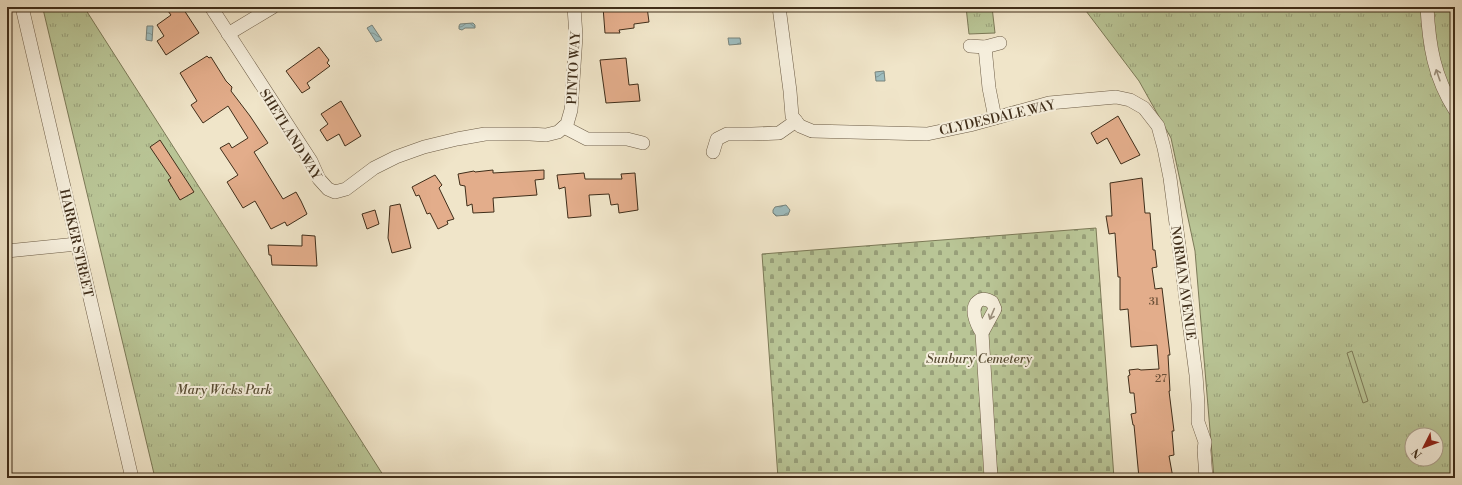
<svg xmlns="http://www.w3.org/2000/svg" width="1462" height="485" font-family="'Libre Bodoni',serif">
<defs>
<pattern id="grass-tufts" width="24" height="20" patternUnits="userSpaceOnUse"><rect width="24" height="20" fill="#b9c596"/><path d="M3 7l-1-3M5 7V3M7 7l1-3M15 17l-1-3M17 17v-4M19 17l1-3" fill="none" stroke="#98a07a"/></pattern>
<pattern id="cemetery-stones" width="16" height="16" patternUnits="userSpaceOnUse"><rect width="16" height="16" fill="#b9c596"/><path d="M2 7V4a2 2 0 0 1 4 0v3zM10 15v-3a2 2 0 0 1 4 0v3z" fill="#98a07a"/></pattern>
<pattern id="water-waves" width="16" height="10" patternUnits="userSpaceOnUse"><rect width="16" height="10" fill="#9ebdbf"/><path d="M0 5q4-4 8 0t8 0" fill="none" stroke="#829a9a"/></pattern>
</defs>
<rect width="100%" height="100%" fill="#f0e5c9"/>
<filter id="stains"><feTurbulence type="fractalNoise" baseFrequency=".005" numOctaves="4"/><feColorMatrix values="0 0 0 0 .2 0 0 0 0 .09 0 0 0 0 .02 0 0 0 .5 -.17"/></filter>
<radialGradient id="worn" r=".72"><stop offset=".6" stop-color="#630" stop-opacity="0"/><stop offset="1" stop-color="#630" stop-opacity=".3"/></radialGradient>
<!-- grass -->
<g fill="url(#grass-tufts)" stroke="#7c7a58" fill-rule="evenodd">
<path d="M 46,7 L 84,7 L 385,478 L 155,478 L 43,9 Z"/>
<path d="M 966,7 L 992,7 L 995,33 L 969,34 Z"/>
<path d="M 1083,7 L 1455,7 L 1455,478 L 1214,478 L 1195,251 L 1171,138 L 1139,81 ZM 1412,435 L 1436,435 L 1436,459 L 1412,459 Z"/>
</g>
<!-- cemetery -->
<path fill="url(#cemetery-stones)" stroke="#7c7a58" d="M 1096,228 L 1114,478 L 778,478 L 762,254 Z"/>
<!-- pitch -->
<path fill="#b9c596" stroke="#7c7a58" d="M 1352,351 L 1368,401 L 1363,403 L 1347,353 Z"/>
<!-- water -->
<g fill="url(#water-waves)" stroke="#78847d">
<path d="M 473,23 L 475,25 L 475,28 L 465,28 L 462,30 L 459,29 L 459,26 L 460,24 Z"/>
<path d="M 372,25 L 382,40 L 376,42 L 367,28 Z"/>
<path d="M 147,26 L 153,26 L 152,41 L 146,40 Z"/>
<path d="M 728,38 L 740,38 L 741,44 L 729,45 Z"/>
<path d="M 884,71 L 885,81 L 876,81 L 875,72 Z"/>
<path d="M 786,205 L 790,210 L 788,215 L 776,216 L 773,213 L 773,210 L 775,207 Z"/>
</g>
<!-- building -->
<g fill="#e3ad8b" stroke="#402e1a">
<path d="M 174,7 L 182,7 L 199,33 L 166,55 L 157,41 L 164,36 L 157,25 L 171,15 L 168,11 Z"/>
<path d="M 603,7 L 647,7 L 649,22 L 634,24 L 634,28 L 619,30 L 620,33 L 605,33 Z"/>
<path d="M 319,47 L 329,60 L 327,63 L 330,66 L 307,83 L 310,88 L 302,93 L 286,71 Z"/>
<path d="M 207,56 L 209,58 L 211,57 L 226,81 L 232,87 L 231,91 L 250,116 L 268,143 L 254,152 L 283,199 L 296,192 L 301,201 L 307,214 L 287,226 L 285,222 L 271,229 L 255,201 L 243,208 L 227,182 L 238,175 L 220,148 L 229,143 L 232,148 L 248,138 L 228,106 L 203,123 L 191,105 L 197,101 L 180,73 Z"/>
<path d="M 626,58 L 629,85 L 638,84 L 640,101 L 606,103 L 600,60 Z"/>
<path d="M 341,101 L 361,136 L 345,146 L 339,134 L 327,141 L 320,130 L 328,124 L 321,114 Z"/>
<path d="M 1118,116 L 1140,155 L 1121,164 L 1107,138 L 1097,144 L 1091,133 Z"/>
<path d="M 160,140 L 194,192 L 180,200 L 168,180 L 171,178 L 150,147 Z"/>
<path d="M 493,170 L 493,173 L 544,170 L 544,179 L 535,180 L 537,195 L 493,198 L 494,212 L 473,213 L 472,204 L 467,206 L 465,186 L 460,185 L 458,174 L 474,171 L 475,172 Z"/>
<path d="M 584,173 L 585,179 L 622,179 L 621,174 L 635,173 L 638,210 L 619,213 L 618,204 L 611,205 L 609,194 L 589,195 L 591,216 L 568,218 L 565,187 L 559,189 L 557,175 Z"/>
<path d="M 435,175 L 442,185 L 439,188 L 454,219 L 447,221 L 448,224 L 438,229 L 430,213 L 427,214 L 419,195 L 416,196 L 412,187 Z"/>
<path d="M 1142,178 L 1145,213 L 1150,213 L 1153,250 L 1155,250 L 1157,267 L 1152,268 L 1155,289 L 1162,288 L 1170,355 L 1168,355 L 1170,391 L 1169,391 L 1174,431 L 1172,431 L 1174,455 L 1169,456 L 1173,478 L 1139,478 L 1134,425 L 1133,425 L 1131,414 L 1136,413 L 1134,393 L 1130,393 L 1128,376 L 1130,375 L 1129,370 L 1138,369 L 1141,370 L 1159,369 L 1157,345 L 1131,347 L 1128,309 L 1120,310 L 1120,277 L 1118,277 L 1115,233 L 1109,234 L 1106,216 L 1112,216 L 1110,183 Z"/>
<path d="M 400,204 L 411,248 L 392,253 L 388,238 L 390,206 Z"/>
<path d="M 375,210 L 379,224 L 367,229 L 362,214 Z"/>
<path d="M 302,235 L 315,236 L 317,266 L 272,265 L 271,255 L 269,255 L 268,245 L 302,246 Z"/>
</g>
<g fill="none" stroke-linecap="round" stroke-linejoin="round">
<defs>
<g id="minor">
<path d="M 22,7 L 132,478"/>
<path d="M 211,7 L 311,161 L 319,179 L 328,189 L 335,192 L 346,189 L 374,168 L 396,157 L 424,147 L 457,139 L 485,134 L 530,134 L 546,135 L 558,132 L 567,124 L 571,110 L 576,36 L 574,7"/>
<path d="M 779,7 L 790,91 L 792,116 L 800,126 L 812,131 L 927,134 L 970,125 L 1049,103 L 1116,97 L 1130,100 L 1144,108 L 1158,126 L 1164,148 L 1170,178 L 1196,375 L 1198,404 L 1198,422 L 1205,442 L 1204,450 L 1206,478"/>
<path d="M 1427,7 C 1429,45 1434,77 1455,110"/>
<path d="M 228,34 L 273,7"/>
<path d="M 970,46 L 985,47 L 1000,43"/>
<path d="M 985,47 L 989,88 L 995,118"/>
<path d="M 564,127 L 587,139 L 627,139 L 643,143"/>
<path d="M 713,152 L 717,139 L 727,134 L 752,134 L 779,133 L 796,121"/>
<path d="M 7,251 L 77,244"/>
<path d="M 982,333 L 995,309 L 992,302 C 988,300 984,298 980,300 C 968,307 977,325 982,333 L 991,478"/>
</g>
</defs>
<!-- minor casing -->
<use href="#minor" stroke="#6c5c46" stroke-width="14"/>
<!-- minor -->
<use href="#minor" stroke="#f5eedc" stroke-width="13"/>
</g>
<!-- one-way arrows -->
<defs><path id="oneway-shaft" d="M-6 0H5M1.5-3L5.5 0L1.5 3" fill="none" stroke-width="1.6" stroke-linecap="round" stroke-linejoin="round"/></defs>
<g stroke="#9a8e7b">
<use href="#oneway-shaft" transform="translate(1438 75) rotate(-109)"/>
<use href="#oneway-shaft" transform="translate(992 314) rotate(113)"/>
</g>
<g text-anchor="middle" stroke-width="4" stroke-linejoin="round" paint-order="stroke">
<!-- number labels -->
<g font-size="11" fill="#694e36">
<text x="1154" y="305">31</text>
<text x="1161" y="382">27</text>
</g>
<!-- street labels -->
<g font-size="13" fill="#402e1a" stroke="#f5eedc">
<text transform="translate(573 68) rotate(-87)" y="5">PINTO WAY</text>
<text transform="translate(997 117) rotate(-13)" y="5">CLYDESDALE WAY</text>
<text transform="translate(291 134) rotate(58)" y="5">SHETLAND WAY</text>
<text transform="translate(77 243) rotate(77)" y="5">HARKER STREET</text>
<text transform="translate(1184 283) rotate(82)" y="5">NORMAN AVENUE</text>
</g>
<!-- park labels -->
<g font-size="13" font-style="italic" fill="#584c33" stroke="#f5eedc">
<text x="979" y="363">Sunbury Cemetery</text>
<text x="224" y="394">Mary Wicks Park</text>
</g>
</g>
<!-- margin -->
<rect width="1462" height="485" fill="none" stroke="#f0e5c9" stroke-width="24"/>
<rect x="8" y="8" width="1446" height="469" fill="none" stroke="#402e1a" stroke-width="2"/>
<rect x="12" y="12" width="1438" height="461" fill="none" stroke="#402e1a"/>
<!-- north arrow -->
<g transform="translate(1424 447) rotate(228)"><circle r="19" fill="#f5eedc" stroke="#ada18e"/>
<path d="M0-3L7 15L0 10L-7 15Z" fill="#8f2418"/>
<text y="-6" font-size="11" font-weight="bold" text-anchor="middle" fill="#402e1a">N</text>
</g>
<rect width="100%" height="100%" filter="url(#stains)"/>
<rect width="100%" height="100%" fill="url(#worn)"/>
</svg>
